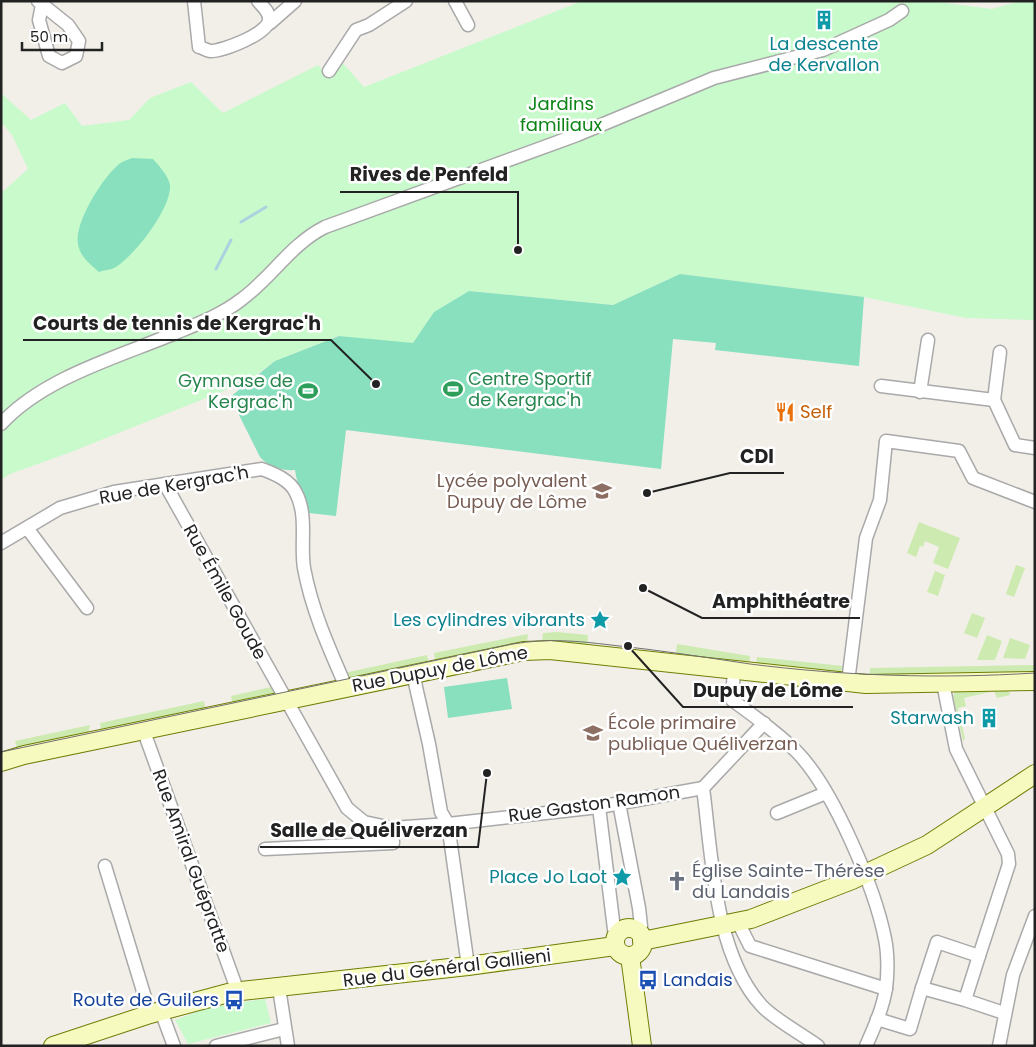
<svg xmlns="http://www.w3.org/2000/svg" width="1036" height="1047" font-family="Poppins,sans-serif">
<rect width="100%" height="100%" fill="#f2efe9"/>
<!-- grass -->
<g fill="#cdebb0">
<path d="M 919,522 L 960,538 L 948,569 L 933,563 L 939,547 L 925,541 L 923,547 L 920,546 L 916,557 L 907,553 Z"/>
<path d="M 1016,565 L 1025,568 L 1014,597 L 1006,594 Z"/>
<path d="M 935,571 L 945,575 L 938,596 L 927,592 Z"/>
<path d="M 972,613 L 985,618 L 977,638 L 964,633 Z"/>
<path d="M 557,632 L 588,635 L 587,651 L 542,642 L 543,633 Z"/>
<path d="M 528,634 L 527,643 L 436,666 L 434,653 Z"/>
<path d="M 987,635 L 1002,641 L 995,660 L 977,660 Z"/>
<path d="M 1010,638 L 1030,645 L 1025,659 L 1003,658 Z"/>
<path d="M 677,644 L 750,656 L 749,669 L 675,660 Z"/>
<path d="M 427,655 L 430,667 L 349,681 L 344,673 Z"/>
<path d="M 757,657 L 843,666 L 840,674 L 755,669 Z"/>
<path d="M 1035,665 L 1035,678 L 869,681 L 870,668 Z"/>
<path d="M 271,687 L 274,690 L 272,696 L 233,706 L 231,696 Z"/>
<path d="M 1008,689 L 1010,695 L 997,698 L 994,691 L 964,698 L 966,706 L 958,708 L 965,739 L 963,741 L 953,696 L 956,690 Z"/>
<path d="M 204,701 L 206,712 L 101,730 L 100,723 Z"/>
<path d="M 90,725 L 88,733 L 17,748 L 15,741 Z"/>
</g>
<!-- park -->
<g fill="#c8facc">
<path d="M 582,1 L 931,1 L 992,9 L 1020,1 L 1035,1 L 1035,320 L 966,318 L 864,297 L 680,274 L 613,305 L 469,291 L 434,312 L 413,344 L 338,336 L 275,361 L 246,382 L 71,452 L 10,474 L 1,480 L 1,193 L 28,169 L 12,135 L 1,122 L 1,93 L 31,120 L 65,103 L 82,126 L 129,120 L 150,98 L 191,82 L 223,113 L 318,65 L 325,73 L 342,62 L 364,87 Z"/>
<path d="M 265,999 L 271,1023 L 188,1044 L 175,1020 L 211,1007 Z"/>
</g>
<!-- pitch -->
<g fill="#88e0be">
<path d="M 132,158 L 153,159 C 159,166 168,175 170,185 C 172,208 133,258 114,268 C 110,270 104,270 99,272 C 90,264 80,257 78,244 C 74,223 102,179 118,165 C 121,162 127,160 132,158 Z"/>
<path d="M 680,274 L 864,297 L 859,366 L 715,350 L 716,343 L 673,339 L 661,469 L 346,430 L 336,516 L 309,513 C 306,496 297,488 295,470 C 281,471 269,467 260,457 L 230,397 L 275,361 L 339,336 L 413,343 L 434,312 L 469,291 L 613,305 Z"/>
<path d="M 507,678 L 512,709 L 448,718 L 444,687 Z"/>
</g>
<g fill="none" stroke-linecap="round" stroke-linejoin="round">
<!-- stream -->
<g stroke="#aad3df" stroke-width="3">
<path d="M 241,222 L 266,207"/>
<path d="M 216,269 L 231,240"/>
</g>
<defs>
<g id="street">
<path d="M 38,1 L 68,25 L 79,41 L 76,56 L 62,63 L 49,56 L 39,20 L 42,5"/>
<path d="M 194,1 L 199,47 C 203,48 206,50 210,51 C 223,51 268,34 269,20 C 270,12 263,7 258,1"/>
<path d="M 455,1 L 468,25"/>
<path d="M 270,23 L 295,1"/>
<path d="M 329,71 L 356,30 L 369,25 L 406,1"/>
<path d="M 881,386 L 994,400 L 1015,445 L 1035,448"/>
<path d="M 920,392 L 928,340"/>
<path d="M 994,400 L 1000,352"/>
<path d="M 1,424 C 44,377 121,356 178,332 C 200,323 223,314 242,299 C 272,277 291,244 325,227 L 577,135 L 714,78 L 823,50 L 889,20 L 902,11"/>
<path d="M 165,484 L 347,808 L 364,822 L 392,828 L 448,824 L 599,807 L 703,788 L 764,723"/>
<path d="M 27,528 L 87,608"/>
<path d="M 1,543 L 60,508 L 114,492 L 262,469 C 275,474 290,480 296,493 C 308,516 300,544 304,568 C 312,611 329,648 346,687"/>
<path d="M 734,670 L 732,700 C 754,716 777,732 797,752 C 833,789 875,888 885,939 C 888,953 888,974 886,988 C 883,1008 874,1028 866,1046"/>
<path d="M 413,674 L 429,744 L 441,812 L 448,824 L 468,966"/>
<path d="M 848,682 L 866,538 L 880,500 L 886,441 L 959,451 L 973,478 L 1035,502"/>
<path d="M 943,683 L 956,749 L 1008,854 L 1009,864 L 979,956"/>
<path d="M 143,729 L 238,992"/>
<path d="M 703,788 C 712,855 714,954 762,1006 C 774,1019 803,1035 818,1046"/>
<path d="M 619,803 L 639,908 L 641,926 L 637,932"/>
<path d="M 599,807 L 614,929 L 617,934"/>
<path d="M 777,813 L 826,793"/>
<path d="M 265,849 L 393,843 L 392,828"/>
<path d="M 105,866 L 150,1014"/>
<path d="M 738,922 L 750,946 L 886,989"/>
<path d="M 279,988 L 288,1046"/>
<path d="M 965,1000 L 922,988 L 937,942 L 979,956 L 965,1000 L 1004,1013"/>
<path d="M 161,1011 L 174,1046"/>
<path d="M 877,1019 L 910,1029 L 922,988"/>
<path d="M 216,1046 L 284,1029"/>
<path d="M 999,1046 L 1013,975 L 1035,916"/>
</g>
<g id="secondary">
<path d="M 1,762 L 24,755 L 524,651 L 550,650 L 866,684 L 1035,681"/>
<circle cx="629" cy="942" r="14"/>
<path d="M 642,941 L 751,919 L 852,880 L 927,845 L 1035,774"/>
<path d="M 630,956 L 642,1046"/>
<path d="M 53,1046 L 150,1014 L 232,992 L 468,966 L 615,946"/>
</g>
</defs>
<!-- street casing -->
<use href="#street" stroke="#a9a9a9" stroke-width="15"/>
<!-- secondary casing -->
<use href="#secondary" stroke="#707d05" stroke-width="20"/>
<!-- street -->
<use href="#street" stroke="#fff" stroke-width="12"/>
<!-- secondary -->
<use href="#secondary" stroke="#f7fabf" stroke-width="18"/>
<!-- tram -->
<path stroke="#707070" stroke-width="1" d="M 1,752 L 513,644 C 547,638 578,641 611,645 C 658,650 704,657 750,664 C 845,676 940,679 1035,673"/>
</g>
<!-- icons -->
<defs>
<symbol id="building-bare" viewBox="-9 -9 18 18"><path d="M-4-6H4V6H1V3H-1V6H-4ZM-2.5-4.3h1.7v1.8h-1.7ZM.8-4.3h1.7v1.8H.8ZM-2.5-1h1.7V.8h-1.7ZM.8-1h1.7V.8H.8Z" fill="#0f9aa8" stroke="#fff" stroke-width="2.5" paint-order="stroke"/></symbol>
<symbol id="stadium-bare" viewBox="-9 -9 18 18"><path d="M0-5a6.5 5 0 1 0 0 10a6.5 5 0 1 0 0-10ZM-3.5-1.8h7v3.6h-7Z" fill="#2e9e5b" stroke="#fff" stroke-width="2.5" paint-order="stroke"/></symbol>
<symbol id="restaurant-bare" viewBox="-9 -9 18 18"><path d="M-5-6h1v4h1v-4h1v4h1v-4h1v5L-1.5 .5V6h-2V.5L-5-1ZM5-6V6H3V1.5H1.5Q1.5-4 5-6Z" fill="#e8710a" stroke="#fff" stroke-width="2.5" paint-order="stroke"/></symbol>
<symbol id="school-bare" viewBox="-9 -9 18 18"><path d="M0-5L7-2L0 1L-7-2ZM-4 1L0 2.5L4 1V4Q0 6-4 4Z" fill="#8d6e63" stroke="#fff" stroke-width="2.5" paint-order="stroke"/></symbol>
<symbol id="sight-bare" viewBox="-9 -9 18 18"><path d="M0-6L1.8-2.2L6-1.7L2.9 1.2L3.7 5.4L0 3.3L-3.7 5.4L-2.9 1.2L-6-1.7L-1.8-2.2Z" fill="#0f9aa8" stroke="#fff" stroke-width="2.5" paint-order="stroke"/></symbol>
<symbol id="church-bare" viewBox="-9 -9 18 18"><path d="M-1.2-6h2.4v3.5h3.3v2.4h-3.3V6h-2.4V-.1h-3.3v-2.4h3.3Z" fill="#6b7280" stroke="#fff" stroke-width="2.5" paint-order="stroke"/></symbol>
<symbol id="bus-bare" viewBox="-9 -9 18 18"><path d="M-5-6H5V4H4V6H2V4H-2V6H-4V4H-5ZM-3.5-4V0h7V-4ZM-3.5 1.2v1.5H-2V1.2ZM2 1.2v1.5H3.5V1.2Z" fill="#1a4fb4" stroke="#fff" stroke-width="2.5" paint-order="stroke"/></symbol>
</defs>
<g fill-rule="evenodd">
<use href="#building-bare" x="810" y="6" width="28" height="28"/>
<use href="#stadium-bare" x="439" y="375" width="28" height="28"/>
<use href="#stadium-bare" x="294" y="377" width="28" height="28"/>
<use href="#restaurant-bare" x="771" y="398" width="28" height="28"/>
<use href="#school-bare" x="588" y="477" width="28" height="28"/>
<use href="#sight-bare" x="586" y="606" width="28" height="28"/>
<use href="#building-bare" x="975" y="704" width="28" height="28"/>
<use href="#school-bare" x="579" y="719" width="28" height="28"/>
<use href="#sight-bare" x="608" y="863" width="28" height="28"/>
<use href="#church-bare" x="663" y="867" width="28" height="28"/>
<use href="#bus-bare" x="634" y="966" width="28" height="28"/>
<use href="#bus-bare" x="220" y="986" width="28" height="28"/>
</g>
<g text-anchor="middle" stroke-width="5" stroke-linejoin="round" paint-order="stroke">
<!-- culture labels -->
<g font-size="18" fill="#0d838f" stroke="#fff" text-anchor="end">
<text x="824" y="50" text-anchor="middle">La descente<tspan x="824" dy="21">de Kervallon</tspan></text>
<text x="585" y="626">Les cylindres vibrants</text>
<text x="974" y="724">Starwash</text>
<text x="607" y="883">Place Jo Laot</text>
</g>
<!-- park labels -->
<g font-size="18" fill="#0c8416" stroke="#fff">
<text x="561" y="110">Jardins<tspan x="561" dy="21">familiaux</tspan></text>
</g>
<!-- leisure labels -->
<g font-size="18" fill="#27864d" stroke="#fff" text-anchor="start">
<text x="468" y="385">Centre Sportif<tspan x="468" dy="21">de Kergrac'h</tspan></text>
<text x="293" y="387" text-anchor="end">Gymnase de<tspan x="293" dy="21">Kergrac'h</tspan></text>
</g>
<!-- food labels -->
<g font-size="18" fill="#c56008" stroke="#fff" text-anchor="start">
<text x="800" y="418">Self</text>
</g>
<!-- education labels -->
<g font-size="18" fill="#785e54" stroke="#fff" text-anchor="end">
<text x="587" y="487">Lycée polyvalent<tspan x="587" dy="21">Dupuy de Lôme</tspan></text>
<text x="608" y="729" text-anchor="start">École primaire<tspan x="608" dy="21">publique Quéliverzan</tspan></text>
</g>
<!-- street labels -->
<g font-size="18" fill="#222" stroke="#fff">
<text transform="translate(174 485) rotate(-10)" y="6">Rue de Kergrac'h</text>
<text transform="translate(225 592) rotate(61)" y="6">Rue Émile Goude</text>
<text transform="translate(440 669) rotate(-11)" y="6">Rue Dupuy de Lôme</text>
<text transform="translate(594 804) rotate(-8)" y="6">Rue Gaston Ramon</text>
<text transform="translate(191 861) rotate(70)" y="6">Rue Amiral Guépratte</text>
<text transform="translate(447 968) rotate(-7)" y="6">Rue du Général Gallieni</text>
</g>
<!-- worship labels -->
<g font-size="18" fill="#5b616d" stroke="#fff" text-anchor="start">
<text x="692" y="877">Église Sainte-Thérèse<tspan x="692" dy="21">du Landais</tspan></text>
</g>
<!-- transit labels -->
<g font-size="18" fill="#164399" stroke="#fff" text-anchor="start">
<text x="663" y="986">Landais</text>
<text x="219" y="1006" text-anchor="end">Route de Guilers</text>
</g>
</g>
<!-- callouts -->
<path fill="none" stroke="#222" stroke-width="2" d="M518 250L518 192H340M376 384L331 340H23M647 493L730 473H784M643 588L702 618H860M628 646L683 707H853M487 773L478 847H260"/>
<g fill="#222" stroke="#fff" stroke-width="2">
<circle cx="518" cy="250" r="5"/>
<circle cx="376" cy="384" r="5"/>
<circle cx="647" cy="493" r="5"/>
<circle cx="643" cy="588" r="5"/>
<circle cx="628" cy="646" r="5"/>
<circle cx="487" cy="773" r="5"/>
</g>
<g font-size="19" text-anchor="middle" font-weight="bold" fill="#222" stroke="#fff" stroke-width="5" stroke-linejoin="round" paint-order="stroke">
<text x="429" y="181">Rives de Penfeld</text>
<text x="177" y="330">Courts de tennis de Kergrac'h</text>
<text x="757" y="463">CDI</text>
<text x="781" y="608">Amphithéatre</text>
<text x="768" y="697">Dupuy de Lôme</text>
<text x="369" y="837">Salle de Quéliverzan</text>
</g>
<!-- border -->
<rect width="1036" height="1047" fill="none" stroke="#222222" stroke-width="5"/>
<!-- scale -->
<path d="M22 42v8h80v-8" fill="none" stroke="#222222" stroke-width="2.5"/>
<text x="30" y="42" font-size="15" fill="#222222" stroke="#ffffff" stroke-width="4" paint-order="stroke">50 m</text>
</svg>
